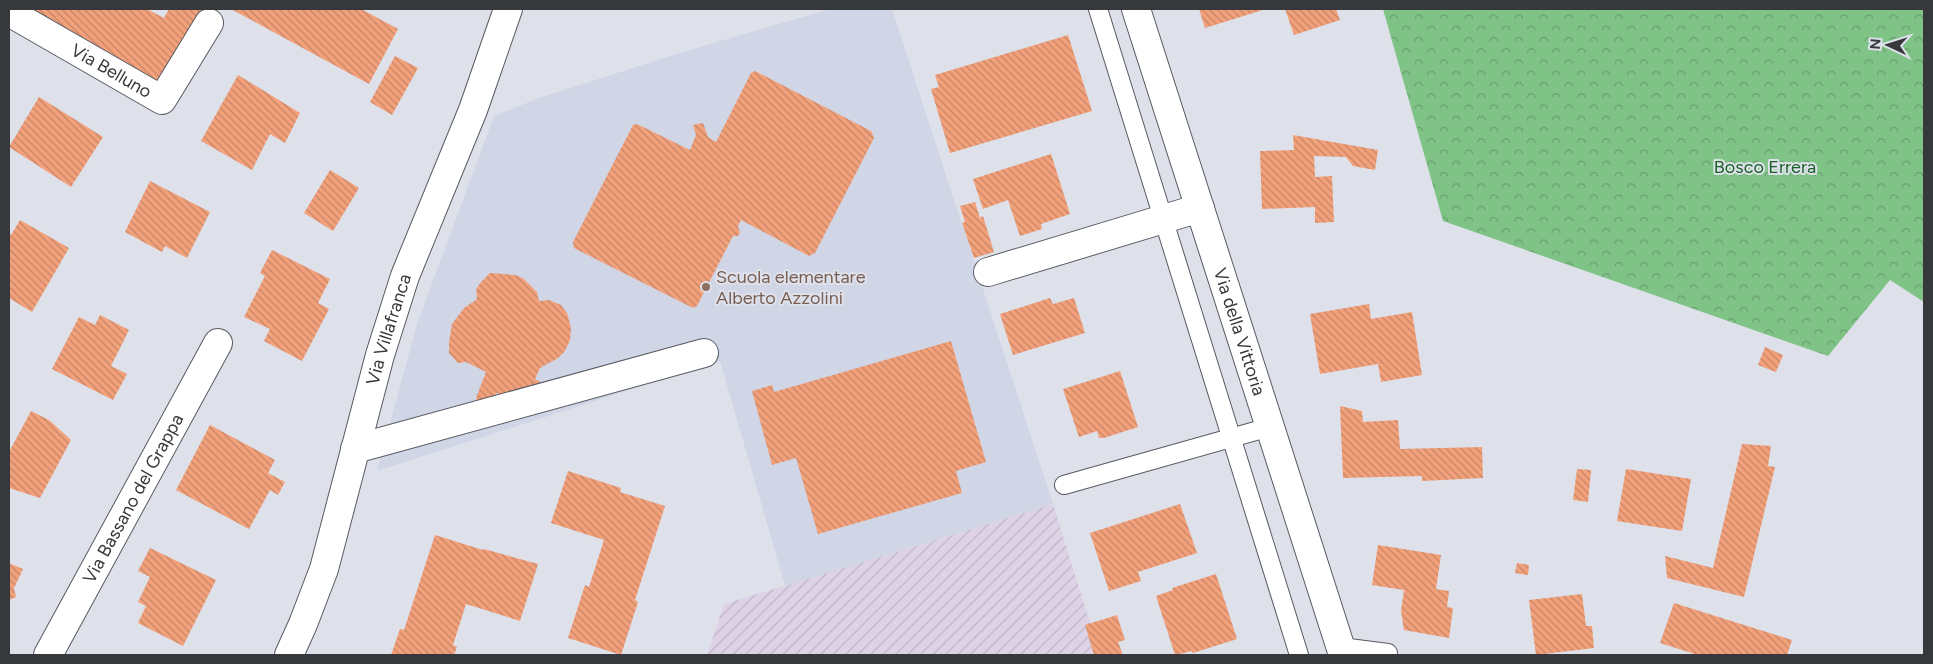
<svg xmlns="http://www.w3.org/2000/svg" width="1933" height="664" font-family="Figtree,sans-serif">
<defs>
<pattern id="industrial-furrows" width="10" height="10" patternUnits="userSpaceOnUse" patternTransform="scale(1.25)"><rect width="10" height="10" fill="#ded2e6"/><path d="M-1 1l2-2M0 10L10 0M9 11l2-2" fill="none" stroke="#bfb5c6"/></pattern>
<pattern id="forest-crowns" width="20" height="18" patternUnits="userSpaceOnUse" patternTransform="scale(1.25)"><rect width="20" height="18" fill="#7fc386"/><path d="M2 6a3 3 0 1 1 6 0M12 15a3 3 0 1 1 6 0" fill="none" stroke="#699f6f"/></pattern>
<pattern id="building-back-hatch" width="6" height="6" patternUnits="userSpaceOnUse" patternTransform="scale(1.25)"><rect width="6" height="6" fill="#f2a17b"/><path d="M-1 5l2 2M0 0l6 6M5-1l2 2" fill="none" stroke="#c58466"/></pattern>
</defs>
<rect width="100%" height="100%" fill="#dee1ea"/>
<!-- industrial -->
<path fill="url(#industrial-furrows)" d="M 1053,504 L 1100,655 L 707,655 L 724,604 Z"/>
<!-- built -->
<path fill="#d1d6e7" d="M 830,9 L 892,9 L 1053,504 L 785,586 L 720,361 L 377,471 L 417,324 L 494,116 L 539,98 L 686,51 Z"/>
<!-- forest -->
<path fill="url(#forest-crowns)" d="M 1383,9 L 1924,9 L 1924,302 L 1890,280 L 1828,356 L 1443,221 Z"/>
<!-- building -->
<g fill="url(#building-back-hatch)">
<path d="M 24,9 L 147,9 L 164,18 L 169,9 L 206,9 L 193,34 L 158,84 Z"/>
<path d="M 231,9 L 361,9 L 398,29 L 369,84 Z"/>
<path d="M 1199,9 L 1266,9 L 1205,28 Z"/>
<path d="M 1285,9 L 1336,9 L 1340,20 L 1294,35 Z"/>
<path d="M 1068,35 L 1092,111 L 950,153 L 931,89 L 939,87 L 935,75 Z"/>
<path d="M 395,56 L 418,68 L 392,115 L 370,102 Z"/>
<path d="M 755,71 L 871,131 L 874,138 L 815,253 L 809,256 L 741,220 L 738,226 L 740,233 L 738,236 L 733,236 L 697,306 L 693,308 L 574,248 L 573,242 L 633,125 L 637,124 L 690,150 L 696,135 L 693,125 L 703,123 L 708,137 L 716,142 L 751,73 Z"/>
<path d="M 238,75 L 300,113 L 285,143 L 270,134 L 252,170 L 201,141 Z"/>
<path d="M 39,97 L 103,137 L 71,187 L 9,147 Z"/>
<path d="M 1293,135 L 1378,150 L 1375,170 L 1353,166 L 1346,157 L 1314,156 L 1315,177 L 1332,176 L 1334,222 L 1315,223 L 1315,207 L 1262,209 L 1260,151 L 1294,150 Z"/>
<path d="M 1051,154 L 1070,214 L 1041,224 L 1042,229 L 1020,236 L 1008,200 L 983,209 L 973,179 Z"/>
<path d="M 330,170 L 359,188 L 333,231 L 304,213 Z"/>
<path d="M 150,181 L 210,212 L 187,258 L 165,246 L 162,252 L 125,232 Z"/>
<path d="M 975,202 L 980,218 L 983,216 L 994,252 L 974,258 L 962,223 L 965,222 L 960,206 Z"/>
<path d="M 20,220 L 69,248 L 32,312 L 9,298 L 9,233 L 11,235 Z"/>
<path d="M 272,250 L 330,279 L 318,303 L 329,309 L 302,361 L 264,341 L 270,329 L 244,317 L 265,276 L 260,273 Z"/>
<path d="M 490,273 L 516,275 L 524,279 L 537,292 L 539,301 L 549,300 L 561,305 L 567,313 L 571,328 L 570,340 L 565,351 L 558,358 L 540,368 L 535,379 L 545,385 L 521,399 L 496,393 L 491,405 L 479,407 L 476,398 L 486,372 L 466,362 L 458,363 L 449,353 L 449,342 L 452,324 L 464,308 L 476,300 L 477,297 L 476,290 L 480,283 Z"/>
<path d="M 1050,298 L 1053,304 L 1074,298 L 1085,333 L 1013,355 L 1000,314 Z"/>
<path d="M 1369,304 L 1371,319 L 1412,312 L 1422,375 L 1381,382 L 1378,364 L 1320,374 L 1310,314 Z"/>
<path d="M 100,315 L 129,330 L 111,366 L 127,374 L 113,400 L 52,369 L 79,317 L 95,325 Z"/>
<path d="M 951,341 L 986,462 L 956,471 L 962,493 L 818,534 L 796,458 L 772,465 L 752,391 L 772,385 L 774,392 Z"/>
<path d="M 1765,347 L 1783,355 L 1776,372 L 1758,365 Z"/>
<path d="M 1120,371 L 1138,427 L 1104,438 L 1099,438 L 1097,431 L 1079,437 L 1063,389 Z"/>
<path d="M 1340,406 L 1362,411 L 1363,422 L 1398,420 L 1400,449 L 1482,447 L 1483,478 L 1422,481 L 1422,476 L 1343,478 Z"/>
<path d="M 31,411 L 49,420 L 71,440 L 40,498 L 9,488 L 9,452 Z"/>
<path d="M 210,425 L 275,460 L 268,473 L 285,482 L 278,495 L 270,490 L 249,529 L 176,490 Z"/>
<path d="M 1742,444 L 1771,446 L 1768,466 L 1775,467 L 1744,597 L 1667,578 L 1665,556 L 1713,568 Z"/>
<path d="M 1577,469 L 1591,470 L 1588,502 L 1573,500 Z"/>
<path d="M 1626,469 L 1691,479 L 1682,531 L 1617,521 Z"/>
<path d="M 568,471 L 621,488 L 620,492 L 665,506 L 635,600 L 638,602 L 621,655 L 568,638 L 585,585 L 589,587 L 604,540 L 551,523 Z"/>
<path d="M 1180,504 L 1197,553 L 1138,572 L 1141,581 L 1109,591 L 1090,533 Z"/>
<path d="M 435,535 L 483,550 L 484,549 L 538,564 L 520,621 L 466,604 L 453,645 L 457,647 L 454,655 L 391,655 L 400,629 L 404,630 Z"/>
<path d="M 1378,545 L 1441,555 L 1436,589 L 1449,591 L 1447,607 L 1453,608 L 1449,638 L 1404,630 L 1401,611 L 1404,590 L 1372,585 Z"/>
<path d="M 150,548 L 216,580 L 183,646 L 138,623 L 146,606 L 138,602 L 150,577 L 138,571 Z"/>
<path d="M 9,563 L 23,569 L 14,588 L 16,597 L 9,600 Z"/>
<path d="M 1517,563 L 1529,565 L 1528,575 L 1515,573 Z"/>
<path d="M 1216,574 L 1237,639 L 1193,653 L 1192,651 L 1175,655 L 1156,596 L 1173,590 L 1172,588 Z"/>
<path d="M 1582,594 L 1586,626 L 1592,626 L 1594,648 L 1536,655 L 1529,600 Z"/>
<path d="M 1674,603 L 1792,640 L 1787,655 L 1698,655 L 1660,643 Z"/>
<path d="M 1117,615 L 1125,640 L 1118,642 L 1123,655 L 1094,655 L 1085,625 Z"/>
</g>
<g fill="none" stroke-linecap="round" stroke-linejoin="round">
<defs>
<g id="service">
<path d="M 1098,9 L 1299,655"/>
<path d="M 1064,485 L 1270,427"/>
<path d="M 1341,647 L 1388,653 L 1388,655"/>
</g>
<g id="minor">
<path id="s1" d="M 9,12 L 162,100 L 209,23"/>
<path d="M 988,272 L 1200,208"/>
<path d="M 355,449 L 704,353"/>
<path id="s2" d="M 48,655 L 218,343"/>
</g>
<g id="tertiary">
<path id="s3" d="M 289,655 L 303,624 L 324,569 L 380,355 L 405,276 L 473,110 L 508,9"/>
</g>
<g id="secondary">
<path id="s4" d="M 1136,9 L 1343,655"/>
</g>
</defs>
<!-- service casing -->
<use href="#service" stroke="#585a62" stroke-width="20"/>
<!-- minor casing -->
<use href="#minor" stroke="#585a62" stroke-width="30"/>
<!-- tertiary casing -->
<use href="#tertiary" stroke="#585a62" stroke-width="30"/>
<!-- secondary casing -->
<use href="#secondary" stroke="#585a62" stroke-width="30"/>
<!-- service -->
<use href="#service" stroke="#fff" stroke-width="18"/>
<!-- minor -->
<use href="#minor" stroke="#fff" stroke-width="28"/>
<!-- tertiary -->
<use href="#tertiary" stroke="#fff" stroke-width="28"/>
<!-- secondary -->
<use href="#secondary" stroke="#fff" stroke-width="28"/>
</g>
<!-- markers -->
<circle fill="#8d6e63" stroke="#dee1ea" stroke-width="2" cx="706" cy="287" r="5"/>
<g text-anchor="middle" stroke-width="4" stroke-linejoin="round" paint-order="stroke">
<!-- street labels -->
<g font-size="18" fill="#36383b" stroke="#dee1ea">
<text dy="6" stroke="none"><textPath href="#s1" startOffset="118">Via Belluno</textPath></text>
<text dy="6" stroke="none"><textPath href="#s3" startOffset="341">Via Villafranca</textPath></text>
<text dy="6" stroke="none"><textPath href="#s4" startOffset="339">Via della Vittoria</textPath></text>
<text dy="6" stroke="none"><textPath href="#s2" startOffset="178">Via Bassano del Grappa</textPath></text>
</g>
<!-- park labels -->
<g font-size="18" fill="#196027" stroke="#dee1ea">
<text x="1765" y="173">Bosco Errera</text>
</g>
<!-- education labels -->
<g font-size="18" fill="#785e54" stroke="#dee1ea" text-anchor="start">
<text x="716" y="283">Scuola elementare<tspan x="716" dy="21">Alberto Azzolini</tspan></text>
</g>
</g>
<!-- border -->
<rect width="1933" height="664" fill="none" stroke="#36383b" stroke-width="20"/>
<!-- north arrow -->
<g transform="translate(1888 45) rotate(274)" stroke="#dee1ea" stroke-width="4" paint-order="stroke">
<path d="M0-4L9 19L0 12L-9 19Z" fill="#36383b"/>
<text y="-8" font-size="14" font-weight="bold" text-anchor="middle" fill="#36383b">N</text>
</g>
</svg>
